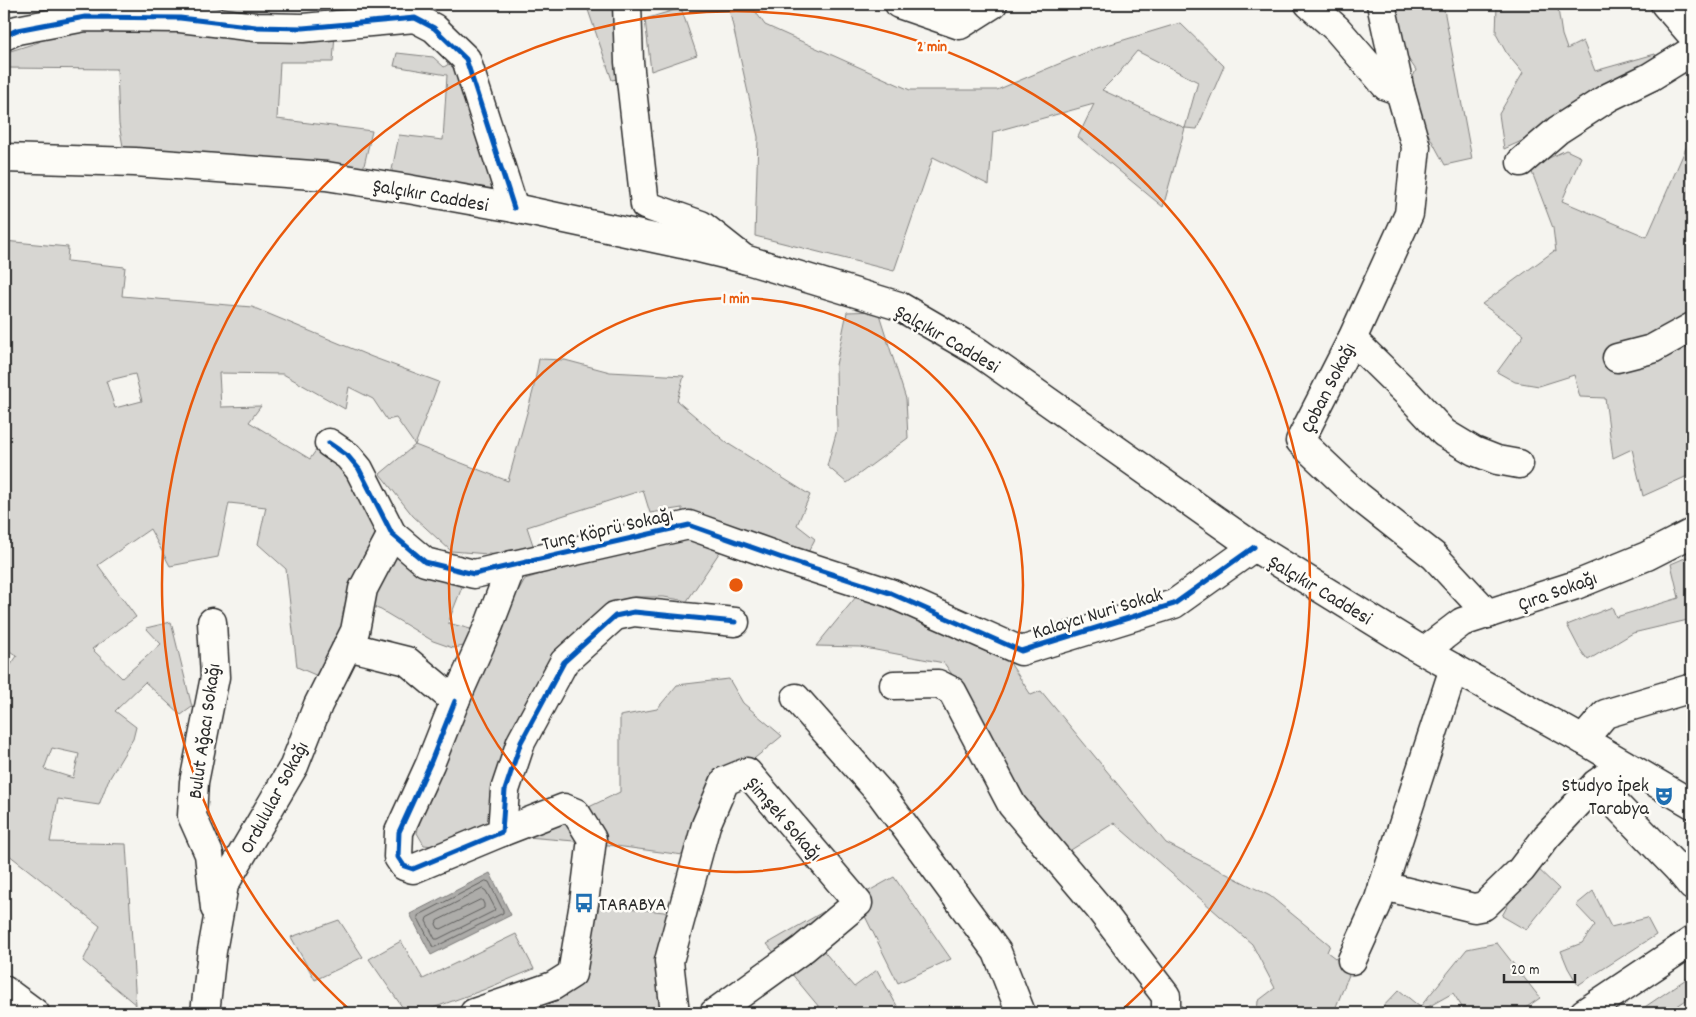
<svg xmlns="http://www.w3.org/2000/svg" width="1696" height="1017" font-family="Dekko,sans-serif">
<rect width="100%" height="100%" fill="#f5f4ef"/>
<filter id="ink" filterUnits="userSpaceOnUse"><feTurbulence type="fractalNoise" baseFrequency=".02" numOctaves="2"/><feDisplacementMap in="SourceGraphic" scale="10" xChannelSelector="R" yChannelSelector="G"/><feConvolveMatrix kernelMatrix="1 2 1 2 8 2 1 2 1" color-interpolation-filters="sRGB"/></filter>
<g filter="url(#ink)">
<!-- green -->
<g fill="#d7d6d2" stroke="#81807e" fill-rule="evenodd">
<path d="M 64,4 L 269,4 L 269,18 L 335,34 L 333,62 L 280,62 L 277,119 L 372,131 L 363,170 L 124,152 L 119,124 L 117,69 L 4,68 L 4,53 L 39,42 Z"/>
<path d="M 586,4 L 619,4 L 637,75 L 612,80 Z"/>
<path d="M 728,4 L 750,4 L 765,25 L 910,90 L 997,90 L 1094,49 L 1180,23 L 1224,66 L 1197,129 L 1185,128 L 1163,207 L 1078,137 L 1094,104 L 993,132 L 989,185 L 933,157 L 894,271 L 755,236 L 758,137 ZM 1137,51 L 1198,82 L 1185,128 L 1102,90 L 1118,74 Z"/>
<path d="M 1380,4 L 1443,4 L 1472,159 L 1445,165 L 1406,93 L 1416,70 L 1380,18 Z"/>
<path d="M 1498,4 L 1555,4 L 1558,9 L 1562,35 L 1567,49 L 1583,41 L 1595,71 L 1655,54 L 1667,75 L 1504,149 L 1499,114 L 1523,73 L 1507,54 L 1496,34 L 1497,5 Z"/>
<path d="M 681,8 L 697,55 L 651,71 L 645,19 Z"/>
<path d="M 397,53 L 433,57 L 444,67 L 455,60 L 499,197 L 391,175 L 399,135 L 443,140 L 447,75 L 394,66 Z"/>
<path d="M 1692,122 L 1692,474 L 1643,496 L 1632,449 L 1613,458 L 1605,398 L 1580,397 L 1574,375 L 1539,386 L 1515,382 L 1497,372 L 1524,335 L 1482,304 L 1554,251 L 1556,252 L 1553,228 L 1530,167 L 1566,150 L 1581,157 L 1562,201 L 1647,237 L 1689,141 Z"/>
<path d="M 4,241 L 68,247 L 67,261 L 125,267 L 122,296 L 252,307 L 372,357 L 439,382 L 415,445 L 508,481 L 533,391 L 539,359 L 565,360 L 610,372 L 684,376 L 677,401 L 727,443 L 810,495 L 797,525 L 815,539 L 804,560 L 682,518 L 682,508 L 650,513 L 643,490 L 527,527 L 533,545 L 513,556 L 451,551 L 413,516 L 380,474 L 415,445 L 396,418 L 387,420 L 373,399 L 349,387 L 345,409 L 283,374 L 219,373 L 221,407 L 261,406 L 249,422 L 310,459 L 321,443 L 350,464 L 387,534 L 327,680 L 297,667 L 286,569 L 258,544 L 266,507 L 229,503 L 218,557 L 170,566 L 150,529 L 98,565 L 136,617 L 92,649 L 122,678 L 161,644 L 146,628 L 171,622 L 192,707 L 181,715 L 145,682 L 115,711 L 136,727 L 133,739 L 108,781 L 99,805 L 58,799 L 50,842 L 126,844 L 136,1005 L 83,961 L 100,926 L 4,851 L 4,675 L 17,656 L 4,647 ZM 135,374 L 142,401 L 115,408 L 106,381 ZM 52,748 L 79,754 L 73,778 L 44,769 Z"/>
<path d="M 878,311 L 906,399 L 908,438 L 847,483 L 827,466 L 837,430 L 836,365 L 847,312 Z"/>
<path d="M 689,535 L 721,550 L 687,601 L 664,597 L 634,597 L 612,602 L 560,651 L 491,791 L 488,824 L 434,846 L 424,845 L 417,833 L 425,797 L 500,622 L 525,579 L 563,567 Z"/>
<path d="M 393,538 L 464,582 L 448,623 L 478,631 L 469,645 L 453,648 L 433,641 L 381,610 L 368,605 Z"/>
<path d="M 1692,555 L 1692,619 L 1633,633 L 1588,660 L 1579,648 L 1567,625 L 1612,607 L 1616,617 L 1679,598 L 1671,564 Z"/>
<path d="M 869,581 L 982,620 L 1031,695 L 1041,691 L 1166,843 L 1270,896 L 1330,945 L 1327,952 L 1351,970 L 1335,1009 L 1340,1013 L 1257,1013 L 1258,1001 L 1275,988 L 1252,944 L 1114,823 L 1066,853 L 1018,793 L 970,700 L 944,663 L 860,647 L 816,646 Z"/>
<path d="M 729,679 L 743,703 L 782,736 L 701,802 L 683,855 L 586,842 L 527,837 L 620,792 L 620,716 L 657,709 L 677,685 Z"/>
<path d="M 1531,862 L 1559,889 L 1526,930 L 1502,916 Z"/>
<path d="M 894,877 L 951,959 L 898,983 L 856,898 Z"/>
<path d="M 1593,891 L 1611,927 L 1647,918 L 1656,935 L 1578,985 L 1568,968 L 1561,951 L 1582,943 L 1595,925 L 1576,905 Z"/>
<path d="M 599,905 L 664,912 L 671,916 L 661,1013 L 522,1013 L 532,1010 L 578,986 Z"/>
<path d="M 828,909 L 845,931 L 821,948 L 854,987 L 877,970 L 901,1013 L 824,1013 L 767,944 Z"/>
<path d="M 339,920 L 363,957 L 315,980 L 291,937 Z"/>
<path d="M 516,934 L 534,969 L 483,990 L 419,1013 L 405,1011 L 369,959 L 401,941 L 423,979 Z"/>
<path d="M 1497,943 L 1540,998 L 1518,1013 L 1452,1013 L 1462,1007 L 1453,993 L 1417,1013 L 1377,1013 L 1399,990 L 1420,1007 L 1467,949 Z"/>
<path d="M 1692,975 L 1692,996 L 1667,1013 L 1636,1013 Z"/>
</g>
<!-- water -->
<path fill="#adaca9" stroke="#797877" d="M 490,873 L 511,915 L 431,955 L 410,914 Z"/>
<g fill="none" stroke-linecap="round" stroke-linejoin="round">
<!-- shore -->
<g stroke="#5f5f5d" stroke-width="1">
<path d="M 486,881 L 489,882 L 503,910 L 503,913 L 435,947 L 433,947 L 418,918 L 418,916 Z"/>
<path d="M 483,889 L 486,891 L 495,908 L 494,911 L 438,939 L 435,939 L 426,921 L 427,918 Z"/>
<path d="M 480,900 L 482,900 L 484,904 L 484,908 L 441,929 L 438,928 L 436,924 L 437,921 Z"/>
</g>
<defs>
<g id="street">
<path d="M 627,4 L 629,62 L 645,205 L 701,225 L 744,259"/>
<path d="M 899,4 L 960,25 L 993,4"/>
<path d="M 1309,4 L 1337,29 L 1386,86 L 1400,91 L 1381,4"/>
<path d="M 1665,4 L 1692,35"/>
<path d="M 4,36 L 17,30 L 85,17 L 180,18 L 256,27 L 303,28 L 415,18 L 434,28 L 466,59 L 514,208"/>
<path d="M 1400,91 L 1416,147 L 1409,214 L 1352,339 L 1300,441 L 1358,496 L 1434,556 L 1488,614"/>
<path d="M 1521,162 L 1558,130 L 1609,97 L 1650,77 L 1692,51"/>
<path d="M 1352,339 L 1408,394 L 1444,433 L 1474,451 L 1497,460 L 1519,464"/>
<path d="M 1617,358 L 1652,349 L 1692,327"/>
<path d="M 329,443 L 348,456 L 359,469 L 392,534 L 425,562 L 474,574 L 689,525 L 782,558 L 890,593 L 1021,651 L 1174,604 L 1254,547"/>
<path d="M 212,622 L 215,677 L 194,782 L 192,816 L 209,854 L 215,908"/>
<path d="M 347,646 L 407,661 L 455,701 L 489,625 L 512,565"/>
<path d="M 1424,651 L 1462,622 L 1576,585 L 1647,556 L 1692,533"/>
<path d="M 894,685 L 938,684 L 952,691 L 1012,805 L 1099,908 L 1166,996 L 1166,1013"/>
<path d="M 796,698 L 881,794 L 997,952 L 1021,1013"/>
<path d="M 455,701 L 430,764 L 399,832 L 398,857 L 404,866 L 413,869 L 502,832 L 505,790 L 521,742 L 564,662 L 615,616 L 634,612 L 735,622"/>
<path d="M 1583,740 L 1605,714 L 1692,688"/>
<path d="M 1596,784 L 1678,869 L 1692,886"/>
<path d="M 1383,886 L 1474,908 L 1484,906 L 1521,870 L 1547,836 L 1596,784 L 1623,764"/>
<path d="M 1352,960 L 1377,905 L 1454,668"/>
<path d="M 4,990 L 35,1013"/>
<path d="M 205,1013 L 212,951 L 224,885 L 294,766 L 318,705 L 355,631 L 363,589 L 392,534"/>
<path d="M 474,1013 L 553,986 L 572,974 L 584,903 L 592,839 L 576,813 L 564,808 L 502,832"/>
<path d="M 675,1013 L 669,961 L 706,825 L 725,781 L 747,772 L 858,903 L 803,949 L 714,1013"/>
</g>
<path id="secondary" d="M 4,158 L 135,162 L 326,176 L 408,189 L 514,208 L 682,244 L 744,259 L 899,306 L 978,352 L 1254,547 L 1416,647 L 1583,740 L 1692,804"/>
<path id="primary" d="M 1584,1013 L 1692,941"/>
</defs>
<!-- street casing -->
<use href="#street" stroke="#2b2b2b" stroke-width="31"/>
<!-- secondary casing -->
<use href="#secondary" stroke="#2b2b2b" stroke-width="31"/>
<!-- primary casing -->
<use href="#primary" stroke="#2b2b2b" stroke-width="31"/>
<!-- street -->
<use href="#street" stroke="#fdfcf7" stroke-width="28"/>
<!-- secondary -->
<use href="#secondary" stroke="#fdfcf7" stroke-width="28"/>
<!-- primary -->
<use href="#primary" stroke="#fdfcf7" stroke-width="28"/>
<defs>
<g id="cycleway">
<path d="M 4,36 L 17,30 L 85,17 L 180,18 L 256,27 L 303,28 L 415,18 L 434,28 L 466,59 L 514,208"/>
<path d="M 329,443 L 348,456 L 359,469 L 392,534 L 425,562 L 474,574 L 689,525 L 782,558 L 890,593 L 1021,651 L 1174,604 L 1254,547"/>
<path d="M 455,701 L 430,764 L 399,832 L 398,857 L 404,866 L 413,869 L 502,832 L 505,790 L 521,742 L 564,662 L 615,616 L 634,612 L 735,622"/>
</g>
</defs>
<!-- cycleway casing -->
<use href="#cycleway" stroke="#fdfcf7" stroke-width="8"/>
<!-- cycleway -->
<use href="#cycleway" stroke="#0057b8" stroke-width="5"/>
</g>
</g>
<!-- distance rings -->
<g fill="none" stroke="#e8590c" stroke-width="2.5">
<circle cx="736" cy="585" r="287"/>
<path d="M352 1012A574 574 0 1 1 1120 1012"/>
</g>
<!-- icons -->
<defs>
<symbol id="theatre-bare" viewBox="-9 -9 18 18"><path d="M-5-5.5Q0-4 5-5.5V0Q5 5 0 6Q-5 5-5 0ZM-3.3-2.5H-1v1.5H-3.3ZM1-2.5H3.3v1.5H1ZM-2.8 1Q0 5.5 2.8 1Z" fill="#1f6fb2" stroke="#fdfcf7" stroke-width="2.5" paint-order="stroke"/></symbol>
<symbol id="bus-bare" viewBox="-9 -9 18 18"><path d="M-5-6H5V4H4V6H2V4H-2V6H-4V4H-5ZM-3.5-4V0h7V-4ZM-3.5 1.2v1.5H-2V1.2ZM2 1.2v1.5H3.5V1.2Z" fill="#1f6fb2" stroke="#fdfcf7" stroke-width="2.5" paint-order="stroke"/></symbol>
</defs>
<g fill-rule="evenodd">
<use href="#theatre-bare" x="1650" y="782" width="28" height="28"/>
<use href="#bus-bare" x="570" y="889" width="28" height="28"/>
</g>
<g text-anchor="middle" stroke-width="5" stroke-linejoin="round" paint-order="stroke">
<!-- street labels -->
<g font-size="20" fill="#2b2b2b" stroke="#fdfcf7">
<text transform="translate(431 194) rotate(10)" y="7">Şalçıkır Caddesi</text>
<text transform="translate(948 338) rotate(30)" y="7">Şalçıkır Caddesi</text>
<text transform="translate(1327 387) rotate(-63)" y="7">Çoban Sokağı</text>
<text transform="translate(607 528) rotate(-13)" y="7">Tunç Köprü Sokağı</text>
<text transform="translate(1321 589) rotate(31)" y="7">Şalçıkır Caddesi</text>
<text transform="translate(1557 590) rotate(-20)" y="7">Çıra Sokağı</text>
<text transform="translate(1097 612) rotate(-17)" y="7">Kalaycı Nuri Sokak</text>
<text transform="translate(203 731) rotate(-82)" y="7">Bulut Ağacı Sokağı</text>
<text transform="translate(273 797) rotate(-62)" y="7">Ordulular Sokağı</text>
<text transform="translate(785 818) rotate(49)" y="7">Şimşek Sokağı</text>
</g>
<!-- poi labels -->
<g font-size="20" fill="#2b2b2b" stroke="#fdfcf7" text-anchor="end">
<text x="1649" y="791">Studyo İpek<tspan x="1649" dy="23">Tarabya</tspan></text>
<text x="599" y="910" text-anchor="start">TARABYA</text>
</g>
</g>
<circle cx="736" cy="585" r="8" fill="#e8590c" stroke="#fdfcf7" stroke-width="2.5"/>
<g font-size="15" text-anchor="middle" font-weight="bold" fill="#e8590c" stroke="#fdfcf7" stroke-width="5" stroke-linejoin="round" paint-order="stroke">
<text x="932" y="51">2 min</text>
<text x="736" y="303">1 min</text>
</g>
<!-- margin -->
<rect width="1696" height="1017" fill="none" stroke="#fdfcf7" stroke-width="20"/>
<rect x="10" y="10" width="1676" height="997" fill="none" stroke="#2b2b2b" stroke-width="2" filter="url(#ink)"/>
<!-- scale -->
<path d="M1504 974v8h71v-8" fill="none" stroke="#2b2b2b" stroke-width="2.5"/>
<text x="1511" y="974" font-size="15" fill="#2b2b2b" stroke="#fdfcf7" stroke-width="4" paint-order="stroke">20 m</text>
</svg>
